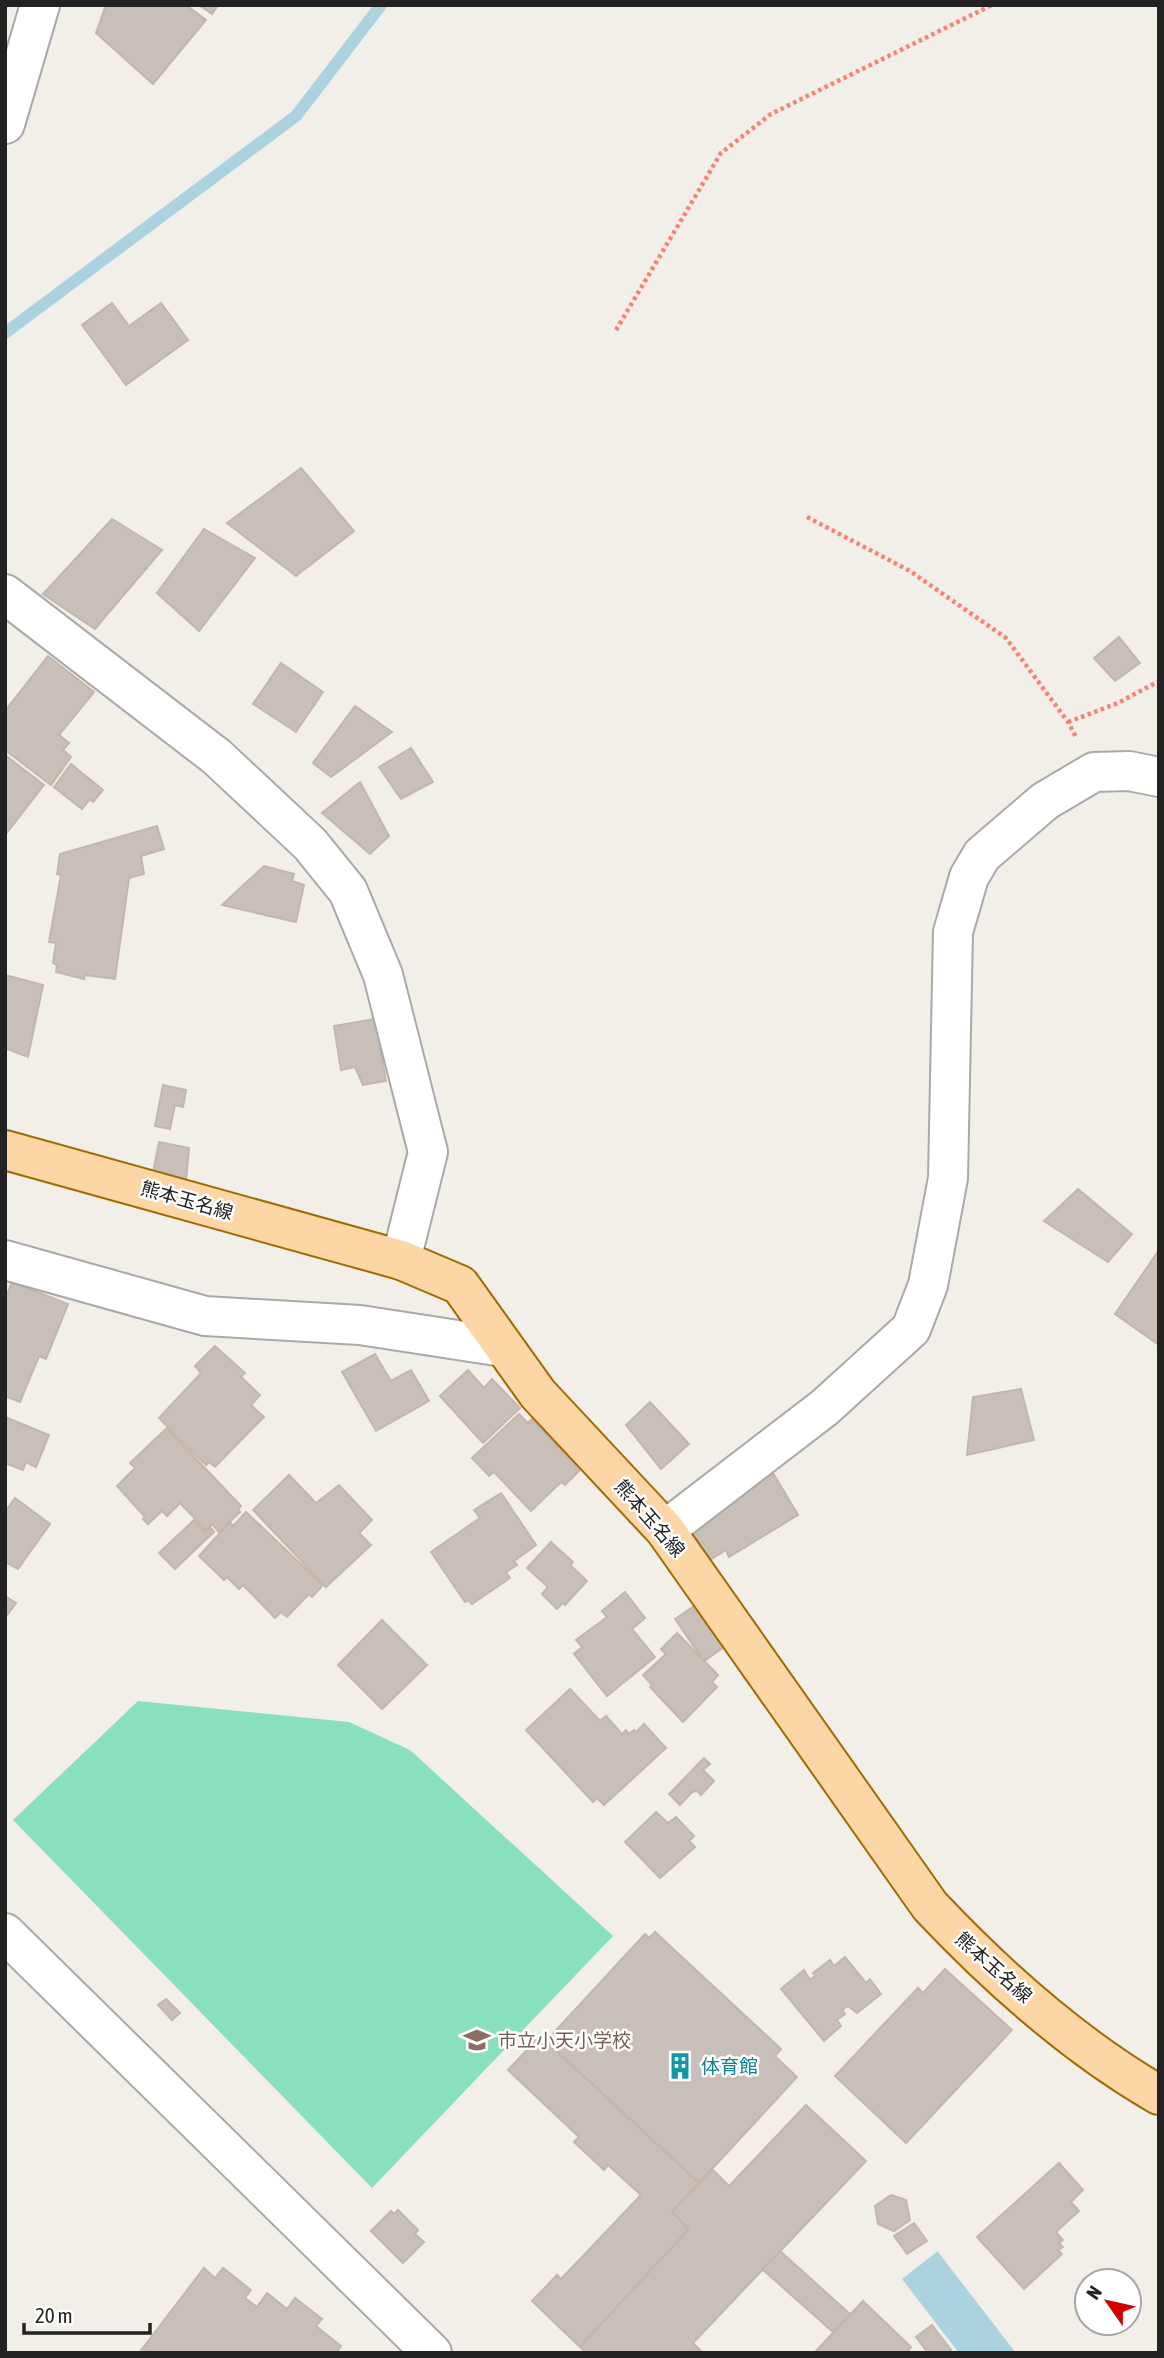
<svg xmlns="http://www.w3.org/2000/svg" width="1164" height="2358" font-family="'Asap Condensed','Noto Sans JP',sans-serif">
<rect width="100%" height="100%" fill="#f2efe9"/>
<!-- pitch -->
<path fill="#88e0be" d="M 138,1701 L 349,1722 L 410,1750 L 613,1936 L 372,2188 L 13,1820 Z"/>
<!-- water -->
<path fill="#aad3df" d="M 938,2251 L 938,2252 L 1016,2353 L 959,2353 L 902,2279 Z"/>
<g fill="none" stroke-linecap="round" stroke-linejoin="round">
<!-- stream -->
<path stroke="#aad3df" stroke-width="12" d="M 5,333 L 296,116 L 381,5"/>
</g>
<!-- building -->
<g fill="#c7bfb8" stroke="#c4b6ab" stroke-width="2">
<path d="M 106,5 L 186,5 L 206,20 L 153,84 L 96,33 Z"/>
<path d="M 199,5 L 218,5 L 212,14 Z"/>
<path d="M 112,303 L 129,326 L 161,303 L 188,340 L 126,385 L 82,325 Z"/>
<path d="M 301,468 L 354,531 L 296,576 L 227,523 Z"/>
<path d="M 112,519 L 162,550 L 95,629 L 43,594 Z"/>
<path d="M 204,529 L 255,558 L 199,631 L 157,593 Z"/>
<path d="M 1119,637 L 1140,663 L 1115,681 L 1094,658 Z"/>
<path d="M 48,656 L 94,692 L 59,735 L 69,743 L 63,750 L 71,757 L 51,785 L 5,750 L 5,711 Z"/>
<path d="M 281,663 L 323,692 L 296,732 L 253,704 Z"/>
<path d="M 355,706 L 392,732 L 331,777 L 313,763 Z"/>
<path d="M 411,748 L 433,782 L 401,799 L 379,767 Z"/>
<path d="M 5,755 L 44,785 L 5,835 Z"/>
<path d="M 71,764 L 103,790 L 93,802 L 90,799 L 82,809 L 54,787 Z"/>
<path d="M 360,782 L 389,836 L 370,854 L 322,813 Z"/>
<path d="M 157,826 L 164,849 L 141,856 L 144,874 L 129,878 L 115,979 L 85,975 L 84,979 L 56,972 L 57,965 L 53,963 L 56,943 L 49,942 L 61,875 L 57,874 L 60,854 Z"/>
<path d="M 264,866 L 294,874 L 292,881 L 304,885 L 296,922 L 222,905 Z"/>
<path d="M 5,975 L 43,985 L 28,1057 L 5,1048 Z"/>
<path d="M 375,1019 L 386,1081 L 363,1085 L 355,1067 L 341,1070 L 334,1026 Z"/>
<path d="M 163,1085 L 186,1090 L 183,1107 L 175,1105 L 170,1129 L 155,1126 Z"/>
<path d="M 159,1142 L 189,1148 L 185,1192 L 151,1183 Z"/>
<path d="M 1078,1189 L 1132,1234 L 1108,1262 L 1044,1221 Z"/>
<path d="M 1159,1250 L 1159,1345 L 1115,1314 Z"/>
<path d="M 12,1282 L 68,1304 L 46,1359 L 39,1356 L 20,1402 L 5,1396 L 5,1299 Z"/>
<path d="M 215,1346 L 245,1373 L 241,1377 L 260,1395 L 251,1405 L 264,1417 L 215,1467 L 209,1462 L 206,1465 L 159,1418 L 201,1373 L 195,1366 Z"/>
<path d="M 375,1354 L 391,1381 L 411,1370 L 429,1401 L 376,1431 L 342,1372 Z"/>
<path d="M 468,1370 L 484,1388 L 492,1379 L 520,1408 L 483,1443 L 440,1396 Z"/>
<path d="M 1021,1389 L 1034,1440 L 967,1455 L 973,1397 Z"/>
<path d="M 650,1402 L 689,1444 L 661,1469 L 626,1425 Z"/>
<path d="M 519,1414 L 528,1423 L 532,1419 L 580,1470 L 565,1485 L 561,1482 L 531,1511 L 494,1472 L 489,1476 L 472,1458 Z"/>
<path d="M 5,1417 L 49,1435 L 36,1467 L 26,1462 L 23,1470 L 5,1463 Z"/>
<path d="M 167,1428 L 241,1506 L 238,1509 L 240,1512 L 219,1532 L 212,1524 L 206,1530 L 180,1503 L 167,1516 L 162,1511 L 148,1524 L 143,1519 L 145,1517 L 117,1486 L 135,1468 L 130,1463 Z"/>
<path d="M 773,1473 L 798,1515 L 729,1557 L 726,1550 L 708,1561 L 687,1526 Z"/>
<path d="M 289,1475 L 316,1503 L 339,1485 L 372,1520 L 359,1533 L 371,1545 L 326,1587 L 253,1510 Z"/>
<path d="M 501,1493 L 536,1545 L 514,1561 L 517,1565 L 506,1572 L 510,1578 L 472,1604 L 468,1600 L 465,1602 L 431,1552 L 480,1518 L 474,1510 Z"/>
<path d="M 15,1498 L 50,1524 L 18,1569 L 5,1562 L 5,1512 Z"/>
<path d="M 246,1512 L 323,1585 L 312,1597 L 309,1594 L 287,1617 L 281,1612 L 275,1618 L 243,1585 L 239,1589 L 227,1577 L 224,1580 L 199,1556 L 230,1522 L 233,1526 Z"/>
<path d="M 194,1520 L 205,1532 L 210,1527 L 214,1532 L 175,1569 L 159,1553 Z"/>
<path d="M 551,1542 L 573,1562 L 570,1565 L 587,1581 L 565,1605 L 563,1603 L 557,1609 L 542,1594 L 548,1587 L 527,1568 Z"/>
<path d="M 625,1592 L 645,1618 L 632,1629 L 655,1657 L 607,1696 L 574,1654 L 582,1647 L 576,1640 L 607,1617 L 602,1611 Z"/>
<path d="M 5,1596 L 16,1603 L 5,1618 Z"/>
<path d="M 694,1606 L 724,1647 L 704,1661 L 675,1619 Z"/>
<path d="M 382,1620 L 427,1665 L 382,1709 L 338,1665 Z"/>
<path d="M 677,1633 L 718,1675 L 712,1682 L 717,1687 L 683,1722 L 650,1687 L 652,1685 L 643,1675 L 666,1654 L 661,1649 Z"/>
<path d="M 570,1689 L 600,1721 L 606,1716 L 622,1734 L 626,1730 L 629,1734 L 634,1730 L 636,1732 L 644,1724 L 666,1748 L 604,1805 L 597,1798 L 593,1802 L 526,1730 Z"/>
<path d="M 704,1758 L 710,1764 L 703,1770 L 714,1781 L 701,1795 L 697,1791 L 692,1792 L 680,1805 L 669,1794 Z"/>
<path d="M 656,1812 L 668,1823 L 676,1817 L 694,1836 L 689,1841 L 695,1847 L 660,1878 L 625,1842 Z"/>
<path d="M 655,1932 L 781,2049 L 775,2056 L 797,2077 L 699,2183 L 546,2041 L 645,1934 L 649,1938 Z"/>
<path d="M 845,1957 L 866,1983 L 870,1979 L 881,1994 L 857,2013 L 848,2006 L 842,2010 L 845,2014 L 837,2020 L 841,2026 L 824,2041 L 781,1989 L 804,1970 L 810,1980 L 815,1976 L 813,1973 L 830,1960 L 834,1966 Z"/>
<path d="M 945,1969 L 1012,2030 L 906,2143 L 835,2076 L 918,1988 L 923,1993 Z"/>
<path d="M 166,1999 L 180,2013 L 172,2020 L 158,2005 Z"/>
<path d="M 540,2036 L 699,2183 L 672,2212 L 689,2229 L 580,2347 L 532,2301 L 557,2275 L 561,2279 L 641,2195 L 608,2165 L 604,2170 L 574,2142 L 579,2137 L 508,2070 Z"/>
<path d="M 806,2105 L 866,2161 L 693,2343 L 703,2353 L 586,2353 L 580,2347 L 689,2229 L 672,2212 L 712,2169 L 729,2186 Z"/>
<path d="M 1059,2163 L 1083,2190 L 1071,2202 L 1079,2211 L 1056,2232 L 1063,2240 L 1059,2243 L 1063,2247 L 1058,2250 L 1062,2254 L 1024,2289 L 977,2237 Z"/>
<path d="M 891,2195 L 906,2200 L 910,2220 L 894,2231 L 878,2224 L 875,2206 Z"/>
<path d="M 398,2210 L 418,2230 L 415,2234 L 424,2242 L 403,2263 L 371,2231 L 391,2211 L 394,2214 Z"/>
<path d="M 914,2223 L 927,2241 L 907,2254 L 894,2236 Z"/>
<path d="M 780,2251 L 850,2314 L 833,2332 L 762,2269 Z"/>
<path d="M 204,2268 L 215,2278 L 223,2268 L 251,2290 L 245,2298 L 257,2307 L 267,2293 L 287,2309 L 295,2298 L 322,2319 L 316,2326 L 341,2346 L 336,2353 L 139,2353 Z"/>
<path d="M 863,2301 L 911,2347 L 906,2353 L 814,2353 Z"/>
<path d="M 932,2325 L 951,2350 L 948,2353 L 928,2353 L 916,2337 Z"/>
</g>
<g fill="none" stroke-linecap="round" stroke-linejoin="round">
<defs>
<g id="minor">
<path d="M 5,124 L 40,5"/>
<path d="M 5,594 L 217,757 L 310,844 L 348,891 L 383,975 L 428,1152 L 401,1260"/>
<path d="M 5,1260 L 205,1316 L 360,1325 L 503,1347"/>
<path d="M 665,1530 L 824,1408 L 911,1329 L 928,1285 L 948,1178 L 953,932 L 969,877 L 982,855 L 1045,801 L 1094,772 L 1129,771 L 1159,777"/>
<path d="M 5,1933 L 432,2353"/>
</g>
<path id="major" d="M 5,1150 L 401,1260 L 460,1285 L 538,1394 L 665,1530 L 930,1906 C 997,1977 1074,2046 1159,2095"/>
</defs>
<!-- minor casing -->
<use href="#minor" stroke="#a9a9a9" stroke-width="42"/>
<!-- major casing -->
<use href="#major" stroke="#a06b00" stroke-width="42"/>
<!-- path -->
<g stroke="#fa8072" stroke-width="4.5" stroke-dasharray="3.5 3.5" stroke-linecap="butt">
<path d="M 616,330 L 721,153 L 771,114 L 992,5"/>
<path d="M 807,517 L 910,571 L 1006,638 L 1068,722 L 1076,737"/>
<path d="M 1068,722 L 1118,703 L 1159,681"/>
</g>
<!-- minor -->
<use href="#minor" stroke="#fff" stroke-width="38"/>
<!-- major -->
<use href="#major" stroke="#fcd6a4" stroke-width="38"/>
</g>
<!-- icons -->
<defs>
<symbol id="school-bare" viewBox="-9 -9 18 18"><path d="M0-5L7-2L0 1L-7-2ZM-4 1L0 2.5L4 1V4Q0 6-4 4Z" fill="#8d6e63" stroke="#fff" stroke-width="2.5" paint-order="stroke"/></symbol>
<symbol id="building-bare" viewBox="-9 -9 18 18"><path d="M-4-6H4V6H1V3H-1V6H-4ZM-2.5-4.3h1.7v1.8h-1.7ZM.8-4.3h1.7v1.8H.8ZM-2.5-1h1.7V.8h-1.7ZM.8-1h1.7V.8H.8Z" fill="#0f9aa8" stroke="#fff" stroke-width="2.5" paint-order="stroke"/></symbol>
</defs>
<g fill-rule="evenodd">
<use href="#school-bare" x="458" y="2021" width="38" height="38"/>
<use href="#building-bare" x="661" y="2047" width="38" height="38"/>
</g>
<g text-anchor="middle" stroke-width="5" stroke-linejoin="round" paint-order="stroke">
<!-- street labels -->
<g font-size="19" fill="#222" stroke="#fff">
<text transform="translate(187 1200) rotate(16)" y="7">熊本玉名線</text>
<text transform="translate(650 1518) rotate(49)" y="7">熊本玉名線</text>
<text transform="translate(994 1967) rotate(42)" y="7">熊本玉名線</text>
</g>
<!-- education labels -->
<g font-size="19" fill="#785e54" stroke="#fff" text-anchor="start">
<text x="498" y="2047">市立小天小学校</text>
</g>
<!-- culture labels -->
<g font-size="19" fill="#0d838f" stroke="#fff" text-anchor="start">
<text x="701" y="2073">体育館</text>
</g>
</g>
<!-- border -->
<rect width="1164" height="2358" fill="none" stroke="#222222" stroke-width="14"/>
<!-- north arrow -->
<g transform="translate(1108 2302) rotate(304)"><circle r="33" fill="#ffffff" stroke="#a7a7a7" stroke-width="2"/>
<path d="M0-5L12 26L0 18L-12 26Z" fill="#d40000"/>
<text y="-10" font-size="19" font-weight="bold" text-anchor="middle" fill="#222222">N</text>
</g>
<!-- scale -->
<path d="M24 2323v10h126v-10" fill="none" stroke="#222222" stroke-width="3.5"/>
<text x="35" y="2323" font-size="21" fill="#222222" stroke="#ffffff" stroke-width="5" paint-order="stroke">20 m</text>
</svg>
